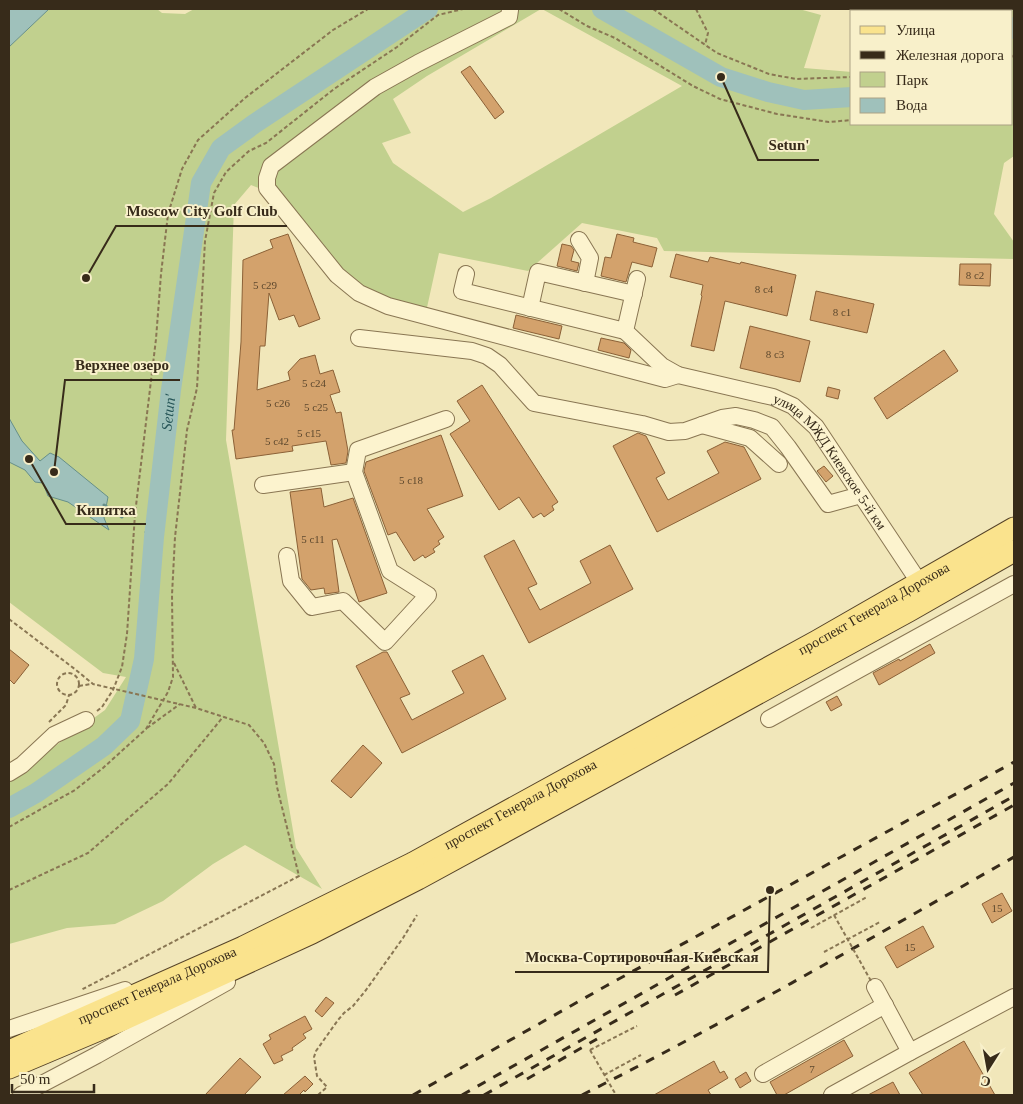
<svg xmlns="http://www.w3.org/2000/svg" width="1023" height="1104" font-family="Georgia,serif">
<rect width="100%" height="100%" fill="#f1e7ba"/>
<!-- green -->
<path fill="#c1d08e" d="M 49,9 L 157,9 L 162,13 L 185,14 L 194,9 L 541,9 L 427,76 L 393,99 L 411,133 L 382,143 L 393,163 L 463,212 L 491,198 L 682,86 L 542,9 L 799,9 L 821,15 L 804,68 L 852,72 L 852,124 L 1012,124 L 1012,11 L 1007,11 L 1010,9 L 1014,9 L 1014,156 L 1004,163 L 994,214 L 1014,242 L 1014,259 L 664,251 L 657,238 L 582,223 L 528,271 L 439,253 L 426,312 L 375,294 L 337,267 L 280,196 L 251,185 L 234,205 L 226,440 L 296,848 L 322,889 L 245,845 L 213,864 L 163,901 L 115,924 L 67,928 L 9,944 L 9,774 L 30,764 L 105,710 L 126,677 L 103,673 L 9,602 L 9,47 Z"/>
<!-- water -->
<g fill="#9fc1bb" stroke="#668f89">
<path d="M 9,9 L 49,9 L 9,47 Z"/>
<path d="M 9,418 L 22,441 L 40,461 L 50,453 L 59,457 L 108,497 L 104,518 L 109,530 L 68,502 L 48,496 L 43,483 L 35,482 L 25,470 L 9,462 Z"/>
</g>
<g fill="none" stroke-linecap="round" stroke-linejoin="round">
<!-- stream -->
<g stroke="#668f89" stroke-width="3">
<path d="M 104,505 L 122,517"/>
<path d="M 146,532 L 154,537"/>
</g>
<!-- river -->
<g stroke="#9fc1bb" stroke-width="20">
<path d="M 602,9 L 721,77 L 768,92 L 804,100 L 852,97"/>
<path d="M 1012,29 L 1014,27"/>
<path id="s1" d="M 9,808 L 36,793 L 104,746 L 130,721 L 144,659 L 154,537 L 171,390 L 201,183 L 221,148 L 254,124 L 428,9"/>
</g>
</g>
<!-- building -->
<g fill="#d3a26c" stroke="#8b6137">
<path d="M 470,66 L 504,112 L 495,119 L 461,72 Z"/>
<path d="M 288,234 L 320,319 L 299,327 L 294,315 L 279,320 L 269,293 L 265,346 L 260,346 L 257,390 L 290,380 L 288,372 L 300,359 L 315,355 L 320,374 L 333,370 L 340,392 L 330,395 L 336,413 L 341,412 L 348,451 L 346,463 L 331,465 L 326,441 L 292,446 L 293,451 L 236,459 L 232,430 L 234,430 L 241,342 L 243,260 L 273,248 L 270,240 Z"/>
<path d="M 617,234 L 634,238 L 633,242 L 657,248 L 652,267 L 632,262 L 626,282 L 601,276 L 605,257 L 611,258 Z"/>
<path d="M 562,244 L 571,246 L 574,250 L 571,261 L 579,263 L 577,271 L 557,266 Z"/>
<path d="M 676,254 L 708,262 L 710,257 L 740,264 L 741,262 L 796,275 L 787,316 L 725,301 L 714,351 L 691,346 L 702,296 L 701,295 L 703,285 L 670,277 Z"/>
<path d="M 960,264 L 991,264 L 990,286 L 959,285 Z"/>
<path d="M 816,291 L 874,304 L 867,333 L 810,320 Z"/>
<path d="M 516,315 L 562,326 L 559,339 L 513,328 Z"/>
<path d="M 750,326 L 810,341 L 800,382 L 740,368 Z"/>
<path d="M 601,338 L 624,343 L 631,350 L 629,358 L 598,350 Z"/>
<path d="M 944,350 L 958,371 L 887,419 L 874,398 Z"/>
<path d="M 482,385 L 558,502 L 552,506 L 554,510 L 544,517 L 541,513 L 533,518 L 519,497 L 499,510 L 450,434 L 470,421 L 457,401 Z"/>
<path d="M 828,387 L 840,390 L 838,399 L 826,396 Z"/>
<path d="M 638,433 L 646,436 L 665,473 L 656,478 L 668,500 L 719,473 L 707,451 L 725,442 L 744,447 L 761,479 L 657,532 L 613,446 Z"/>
<path d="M 441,435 L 463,496 L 427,509 L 444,537 L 438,541 L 440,544 L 433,549 L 435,552 L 425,558 L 423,555 L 414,561 L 396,532 L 388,535 L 364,471 L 366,462 Z"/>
<path d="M 824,466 L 833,476 L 826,482 L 817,471 Z"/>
<path d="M 321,488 L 324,507 L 353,498 L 387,593 L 359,602 L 337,539 L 332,540 L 339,592 L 325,594 L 324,588 L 311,590 L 302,579 L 290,492 Z"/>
<path d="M 514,540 L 537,584 L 528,588 L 540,610 L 591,583 L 580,561 L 610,545 L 633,589 L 529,643 L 484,556 Z"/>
<path d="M 930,644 L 935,653 L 879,685 L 873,673 L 899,659 L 900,661 Z"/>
<path d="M 9,649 L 29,665 L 14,684 L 9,679 Z"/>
<path d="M 383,652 L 387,652 L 410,694 L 400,698 L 412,720 L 464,693 L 452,671 L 483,655 L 506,699 L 402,753 L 356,666 Z"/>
<path d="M 837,696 L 842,705 L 831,711 L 826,702 Z"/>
<path d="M 363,745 L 382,763 L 351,798 L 331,781 Z"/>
<path d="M 1002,893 L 1012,911 L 992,923 L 982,904 Z"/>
<path d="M 923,926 L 934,947 L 897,968 L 885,947 Z"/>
<path d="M 326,997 L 334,1003 L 322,1017 L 315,1011 Z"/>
<path d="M 305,1016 L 312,1029 L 303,1034 L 306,1038 L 292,1048 L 293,1050 L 281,1056 L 283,1060 L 274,1064 L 263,1044 L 271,1039 L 269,1035 Z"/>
<path d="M 844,1040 L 853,1056 L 784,1095 L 777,1095 L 770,1082 Z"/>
<path d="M 964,1041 L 995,1095 L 923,1095 L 909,1073 Z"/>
<path d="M 240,1058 L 261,1077 L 244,1095 L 205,1095 Z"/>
<path d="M 714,1061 L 720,1073 L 724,1071 L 728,1078 L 708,1090 L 711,1095 L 654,1095 Z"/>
<path d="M 746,1072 L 751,1081 L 740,1088 L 735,1079 Z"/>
<path d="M 305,1076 L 313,1084 L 305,1092 L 304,1090 L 299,1095 L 283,1095 Z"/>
<path d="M 893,1082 L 900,1095 L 868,1095 Z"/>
</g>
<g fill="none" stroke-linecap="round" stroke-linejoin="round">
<defs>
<g id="minor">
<path d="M 510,10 L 509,17 L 418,63 L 375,87 L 271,166 L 267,178 L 267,188 L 337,275 L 359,293 L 388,306 L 665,379 L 678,375"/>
<path d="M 579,240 L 590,258 L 585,283"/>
<path d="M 466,274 L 462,291 L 625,331"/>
<path id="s2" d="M 637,279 L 625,331 L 662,366 L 678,375 L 773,397 L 793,406 L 816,427 L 919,582 L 922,593"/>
<path d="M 530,308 L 538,272 L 634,294"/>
<path d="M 359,338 L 472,351 L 487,356 L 500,365 L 534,403 L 642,424 L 669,432 L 685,431 L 722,418 L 736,416 L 754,420 L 772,427 L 788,447 L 828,504 L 861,495"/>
<path d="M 702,425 L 750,438 L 779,464"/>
<path d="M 263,485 L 354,472"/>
<path d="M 287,556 L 291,581 L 312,607 L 343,601 L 385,642 L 428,595 L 390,571 L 354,472 L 358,450 L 446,419"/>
<path d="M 769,719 L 1014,584"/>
<path d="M 9,773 L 22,765 L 54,735 L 86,720"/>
<path d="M 875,987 L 910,1052"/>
<path d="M 9,1029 L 125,990"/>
<path d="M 763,1074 L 885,1005"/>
<path d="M 21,1095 L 97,1055 L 227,982"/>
<path d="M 832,1095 L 910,1052 L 1014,997"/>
</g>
<g id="major">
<path id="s3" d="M 9,1051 L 243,947 L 413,863 L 817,641 L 1014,528"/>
<path d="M 9,1068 L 125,1019 L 312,933 L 418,879 L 909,611 L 1014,551"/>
</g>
</defs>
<!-- minor casing -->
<use href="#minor" stroke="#897653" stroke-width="18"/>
<!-- major casing -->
<use href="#major" stroke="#564328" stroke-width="23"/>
<!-- path -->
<g stroke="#897653" stroke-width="2" stroke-dasharray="4 2.5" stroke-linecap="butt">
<path d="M 559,9 L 587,26 L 615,38 L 693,86 L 720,99 L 777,114 L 829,122 L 852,120"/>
<path d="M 653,9 L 717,53 L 769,74 L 796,79 L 852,77"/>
<path d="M 696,9 L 708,33 L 705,45"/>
<path d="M 993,11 L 996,9"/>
<path d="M 1012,57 L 1014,55"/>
<path d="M 9,619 L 76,670 L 93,684 L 196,708 L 249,725 L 264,743 L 274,764 L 277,787 L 299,876 L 81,990"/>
<path d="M 174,663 L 196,708"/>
<circle cx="68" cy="684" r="11"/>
<path d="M 79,686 L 91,684"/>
<path d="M 97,711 L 102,707 L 113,690 L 122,667 L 127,634 L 135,514 L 156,339 L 161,274 L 168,214 L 182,169 L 198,140 L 245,98 L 333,30 L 368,9"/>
<path d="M 49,722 L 66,705 L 69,695"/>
<path d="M 147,728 L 180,704"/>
<path d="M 9,827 L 75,790 L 103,768 L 146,729 L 168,692 L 173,677 L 172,595 L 175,537 L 187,430 L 197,388 L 205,241 L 214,193 L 226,172 L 249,151 L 266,143 L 334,89 L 397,47 L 438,15 L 463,9"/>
<path d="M 9,890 L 88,853 L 168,784 L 223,717"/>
<path d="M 811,928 L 867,897"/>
<path d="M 824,952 L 880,922"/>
<path d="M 590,1050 L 637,1026"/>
<path d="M 604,1075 L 641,1055"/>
<path d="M 318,1095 L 327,1087 L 317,1076 L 314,1057 L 316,1051 L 338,1020 L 344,1013 L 353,1006 L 366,990 L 403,938 L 417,915"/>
</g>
<!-- minor -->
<use href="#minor" stroke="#fcf3ce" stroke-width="16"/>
<!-- major -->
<use href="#major" stroke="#fae38d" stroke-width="21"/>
<!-- rail -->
<g stroke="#372b1a" stroke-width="3" stroke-dasharray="9 9" stroke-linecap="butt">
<path d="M 675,995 L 1014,805"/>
<path d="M 527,1079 L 597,1039"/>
<path d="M 413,1095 L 606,986 L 1014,762"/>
<path d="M 462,1095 L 1014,783"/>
<path d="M 484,1095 L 1014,796"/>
<path d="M 582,1095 C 729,1021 871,938 1014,857"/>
</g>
<!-- path-bridge -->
<g stroke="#897653" stroke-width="2" stroke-dasharray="4 2.5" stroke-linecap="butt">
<path d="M 834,915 L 871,981"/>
<path d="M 590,1050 L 616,1095"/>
</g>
</g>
<g text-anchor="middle" stroke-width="4" stroke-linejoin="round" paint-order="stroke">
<!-- number labels -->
<g font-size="11" fill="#5e492e">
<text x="975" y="279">8 с2</text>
<text x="265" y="289">5 с29</text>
<text x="764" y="293">8 с4</text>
<text x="842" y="316">8 с1</text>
<text x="775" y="358">8 с3</text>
<text x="314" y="387">5 с24</text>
<text x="278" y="407">5 с26</text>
<text x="316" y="411">5 с25</text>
<text x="309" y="437">5 с15</text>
<text x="277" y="445">5 с42</text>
<text x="411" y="484">5 с18</text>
<text x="313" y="543">5 с11</text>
<text x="997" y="912">15</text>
<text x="910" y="951">15</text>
<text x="812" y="1073">7</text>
</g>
<!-- street labels -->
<g font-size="14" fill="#372b1a" stroke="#f8f0ca">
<text dy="5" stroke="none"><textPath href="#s2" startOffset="308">улица МЖД Киевское 5-й км</textPath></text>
<text dy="5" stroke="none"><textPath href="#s3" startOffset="972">проспект Генерала Дорохова</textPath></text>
<text dy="5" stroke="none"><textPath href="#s3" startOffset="568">проспект Генерала Дорохова</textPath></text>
<text dy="5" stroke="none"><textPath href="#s3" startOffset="162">проспект Генерала Дорохова</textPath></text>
</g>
<!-- water labels -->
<g font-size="15" font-style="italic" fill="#275658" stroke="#f8f0ca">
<text dy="5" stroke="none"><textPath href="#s1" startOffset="461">Setun'</textPath></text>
</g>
</g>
<!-- callouts -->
<path fill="none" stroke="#372b1a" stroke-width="2" d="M721 77L758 160H819M86 278L116 226H287M54 472L65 380H180M29 459L66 524H146M770 890L768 972H515"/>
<g fill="#372b1a" stroke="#f8f0ca" stroke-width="2">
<circle cx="721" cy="77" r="5"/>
<circle cx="86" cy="278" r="5"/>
<circle cx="54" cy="472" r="5"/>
<circle cx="29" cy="459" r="5"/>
<circle cx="770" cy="890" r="5"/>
</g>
<g font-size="15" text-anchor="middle" font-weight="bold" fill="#372b1a" stroke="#f8f0ca" stroke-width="4" stroke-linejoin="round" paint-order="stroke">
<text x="789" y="150">Setun'</text>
<text x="202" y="216">Moscow City Golf Club</text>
<text x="122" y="370">Верхнее озеро</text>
<text x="106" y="515">Кипятка</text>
<text x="642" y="962">Москва-Сортировочная-Киевская</text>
</g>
<!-- border -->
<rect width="1023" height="1104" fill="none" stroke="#372b1a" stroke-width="20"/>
<!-- legend -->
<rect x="850" y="10" width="162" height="115" fill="#f8f0ca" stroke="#aba184"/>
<rect x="860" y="26" width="25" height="8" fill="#fae38d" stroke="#aba184"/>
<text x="896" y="35" font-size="15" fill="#372b1a">Улица</text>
<rect x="860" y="51" width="25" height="8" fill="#372b1a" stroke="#aba184"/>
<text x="896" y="60" font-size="15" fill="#372b1a">Железная дорога</text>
<rect x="860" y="72" width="25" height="15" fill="#c1d08e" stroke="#aba184"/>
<text x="896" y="85" font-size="15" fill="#372b1a">Парк</text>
<rect x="860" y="98" width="25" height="15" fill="#9fc1bb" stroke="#aba184"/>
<text x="896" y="110" font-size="15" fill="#372b1a">Вода</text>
<!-- north arrow -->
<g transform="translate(988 1069) rotate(191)" stroke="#f8f0ca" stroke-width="4" paint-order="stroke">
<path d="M0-4L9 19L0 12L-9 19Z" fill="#372b1a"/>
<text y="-8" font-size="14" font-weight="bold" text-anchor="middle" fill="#372b1a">С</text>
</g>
<!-- scale -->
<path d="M12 1084v8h82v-8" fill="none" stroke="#372b1a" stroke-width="2.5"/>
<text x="20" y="1084" font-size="15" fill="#372b1a" stroke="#f8f0ca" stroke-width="4" paint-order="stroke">50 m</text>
</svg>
